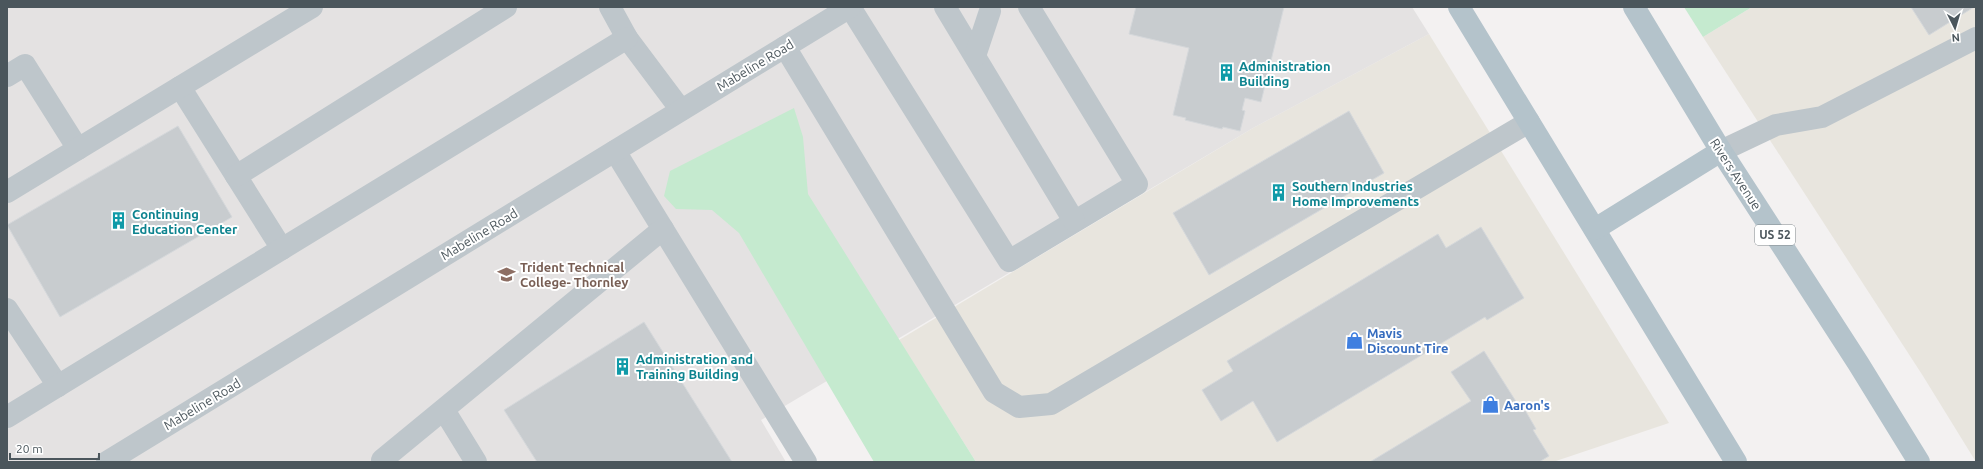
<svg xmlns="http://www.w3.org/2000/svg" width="1983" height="469" font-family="Ubuntu,sans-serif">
<rect width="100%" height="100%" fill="#f3f1f1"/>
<!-- commercial -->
<g fill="#e8e5de">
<path d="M 1752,7 L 1976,7 L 1976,462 L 1923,376 L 1703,37 Z"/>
<path d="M 1429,34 L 1669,423 L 1553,462 L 976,462 L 899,340 L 1253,128 Z"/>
</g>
<!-- education -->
<path fill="#e4e2e2" d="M 7,7 L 1412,7 L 1429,34 L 1253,128 L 761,420 L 786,462 L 7,462 Z"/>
<!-- green -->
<g fill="#c5eacf">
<path d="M 1684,7 L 1752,7 L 1703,37 Z"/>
<path d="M 794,108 L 803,137 L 808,194 L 976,462 L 874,462 L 739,233 L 712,210 L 676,209 L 664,196 L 670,171 Z"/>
</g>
<!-- building -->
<g fill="#c8cccf" stroke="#d5d8db">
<path d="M 1136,7 L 1284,7 L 1261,102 L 1245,98 L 1242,110 L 1245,111 L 1240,131 L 1223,127 L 1222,129 L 1185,120 L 1186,118 L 1173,115 L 1189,48 L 1129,34 Z"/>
<path d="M 1911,7 L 1974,7 L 1929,35 Z"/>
<path d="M 1349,111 L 1384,173 L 1209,275 L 1173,213 Z"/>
<path d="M 178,126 L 232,217 L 60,317 L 7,225 Z"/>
<path d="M 1481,227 L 1524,298 L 1487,320 L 1485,317 L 1277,442 L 1253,401 L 1221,421 L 1202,390 L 1233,371 L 1227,361 L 1438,234 L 1446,248 Z"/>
<path d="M 644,322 L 732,462 L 537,462 L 504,410 Z"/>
<path d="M 1484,351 L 1522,411 L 1525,410 L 1536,429 L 1533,430 L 1549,456 L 1539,462 L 1370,462 L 1471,401 L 1451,372 Z"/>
</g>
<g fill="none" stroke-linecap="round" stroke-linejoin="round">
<!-- minor -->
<g stroke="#bec6cb" stroke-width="22">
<path d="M 610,7 L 627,38 L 681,110"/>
<path d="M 850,7 L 1009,261 L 1137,184 L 1029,7"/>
<path d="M 945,7 L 1074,221"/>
<path d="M 785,47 L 994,392 L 1019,407 L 1051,404 L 1529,122"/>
<path d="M 975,56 L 990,11"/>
<path d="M 7,76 L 25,65 L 78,149"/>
<path d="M 180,87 L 282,249"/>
<path d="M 615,151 L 806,462"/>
<path d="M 1721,151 L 1776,125 L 1822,117 L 1976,38"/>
<path d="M 236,176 L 506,7"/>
<path d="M 7,192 L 312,7"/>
<path d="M 7,309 L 58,386"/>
<path d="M 444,410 L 476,462"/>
<path d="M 7,417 L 627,38"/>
<path d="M 107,462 L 850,7"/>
<path d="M 383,462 L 382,460 L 663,229"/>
</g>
<!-- major -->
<g stroke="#b4c3cb" stroke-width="22">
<path d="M 1459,7 L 1736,462"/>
<path d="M 1634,7 L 1721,151 L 1858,363 L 1919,462"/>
<path d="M 1595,229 L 1721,151"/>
</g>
</g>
<!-- icons -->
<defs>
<symbol id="building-bare" viewBox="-9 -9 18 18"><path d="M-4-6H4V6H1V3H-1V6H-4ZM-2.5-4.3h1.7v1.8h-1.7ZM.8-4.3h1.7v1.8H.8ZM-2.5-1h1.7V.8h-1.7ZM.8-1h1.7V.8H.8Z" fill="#0f9aa8" stroke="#fff" stroke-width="2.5" paint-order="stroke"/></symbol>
<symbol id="university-bare" viewBox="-9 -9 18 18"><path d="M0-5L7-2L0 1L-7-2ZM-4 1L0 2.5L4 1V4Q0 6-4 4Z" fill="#8d6e63" stroke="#fff" stroke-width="2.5" paint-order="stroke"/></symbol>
<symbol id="shop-bare" viewBox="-9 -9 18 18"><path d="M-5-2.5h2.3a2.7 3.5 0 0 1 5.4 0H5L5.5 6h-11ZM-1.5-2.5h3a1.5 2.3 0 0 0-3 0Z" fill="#3f7fe0" stroke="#fff" stroke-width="2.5" paint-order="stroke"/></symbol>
</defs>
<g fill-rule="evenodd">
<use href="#building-bare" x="1214" y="60" width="25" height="25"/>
<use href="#building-bare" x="1266" y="180" width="25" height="25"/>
<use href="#building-bare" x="106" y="208" width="25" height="25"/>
<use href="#university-bare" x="494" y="262" width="25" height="25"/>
<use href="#shop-bare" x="1342" y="328" width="25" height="25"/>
<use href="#building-bare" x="610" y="354" width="25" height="25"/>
<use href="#shop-bare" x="1478" y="392" width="25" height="25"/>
</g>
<g text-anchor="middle" stroke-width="4" stroke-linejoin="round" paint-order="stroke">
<!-- shield labels -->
<rect fill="#fff" stroke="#81898d" stroke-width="1" x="1755" y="225" width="40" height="20" rx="3"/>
<g font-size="12" font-weight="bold" fill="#4b565c">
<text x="1775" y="239">US 52</text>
</g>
<!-- street labels -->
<g font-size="13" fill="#4b565c" stroke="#fff">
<text transform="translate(755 65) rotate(-31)" y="5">Mabeline Road</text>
<text transform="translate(1736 174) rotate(57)" y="5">Rivers Avenue</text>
<text transform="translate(479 234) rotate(-31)" y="5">Mabeline Road</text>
<text transform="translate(202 404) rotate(-31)" y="5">Mabeline Road</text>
</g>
<!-- culture labels -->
<g font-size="13" font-weight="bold" fill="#0d838f" stroke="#fff" text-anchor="start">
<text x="1239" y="71">Administration<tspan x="1239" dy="15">Building</tspan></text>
<text x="1292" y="191">Southern Industries<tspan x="1292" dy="15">Home Improvements</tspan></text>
<text x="132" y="219">Continuing<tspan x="132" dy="15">Education Center</tspan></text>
<text x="636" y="364">Administration and<tspan x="636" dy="15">Training Building</tspan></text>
</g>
<!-- education labels -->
<g font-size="13" font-weight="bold" fill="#785e54" stroke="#fff" text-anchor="start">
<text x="520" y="272">Trident Technical<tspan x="520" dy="15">College- Thornley</tspan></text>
</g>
<!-- shop labels -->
<g font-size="13" font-weight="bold" fill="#366cbe" stroke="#fff" text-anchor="start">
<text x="1367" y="338">Mavis<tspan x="1367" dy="15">Discount Tire</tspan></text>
<text x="1504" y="410">Aaron's</text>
</g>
</g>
<!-- border -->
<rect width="1983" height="469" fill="none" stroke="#4b565c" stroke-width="16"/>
<!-- north arrow -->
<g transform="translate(1955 28) rotate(175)" stroke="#ffffff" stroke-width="3" paint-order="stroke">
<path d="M0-3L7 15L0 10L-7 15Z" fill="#4b565c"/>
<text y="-6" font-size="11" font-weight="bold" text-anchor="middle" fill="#4b565c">N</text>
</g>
<!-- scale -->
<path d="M10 453v6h89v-6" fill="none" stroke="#4b565c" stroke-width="2"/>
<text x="16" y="453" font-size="12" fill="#4b565c" stroke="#ffffff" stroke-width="3" paint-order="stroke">20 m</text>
</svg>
